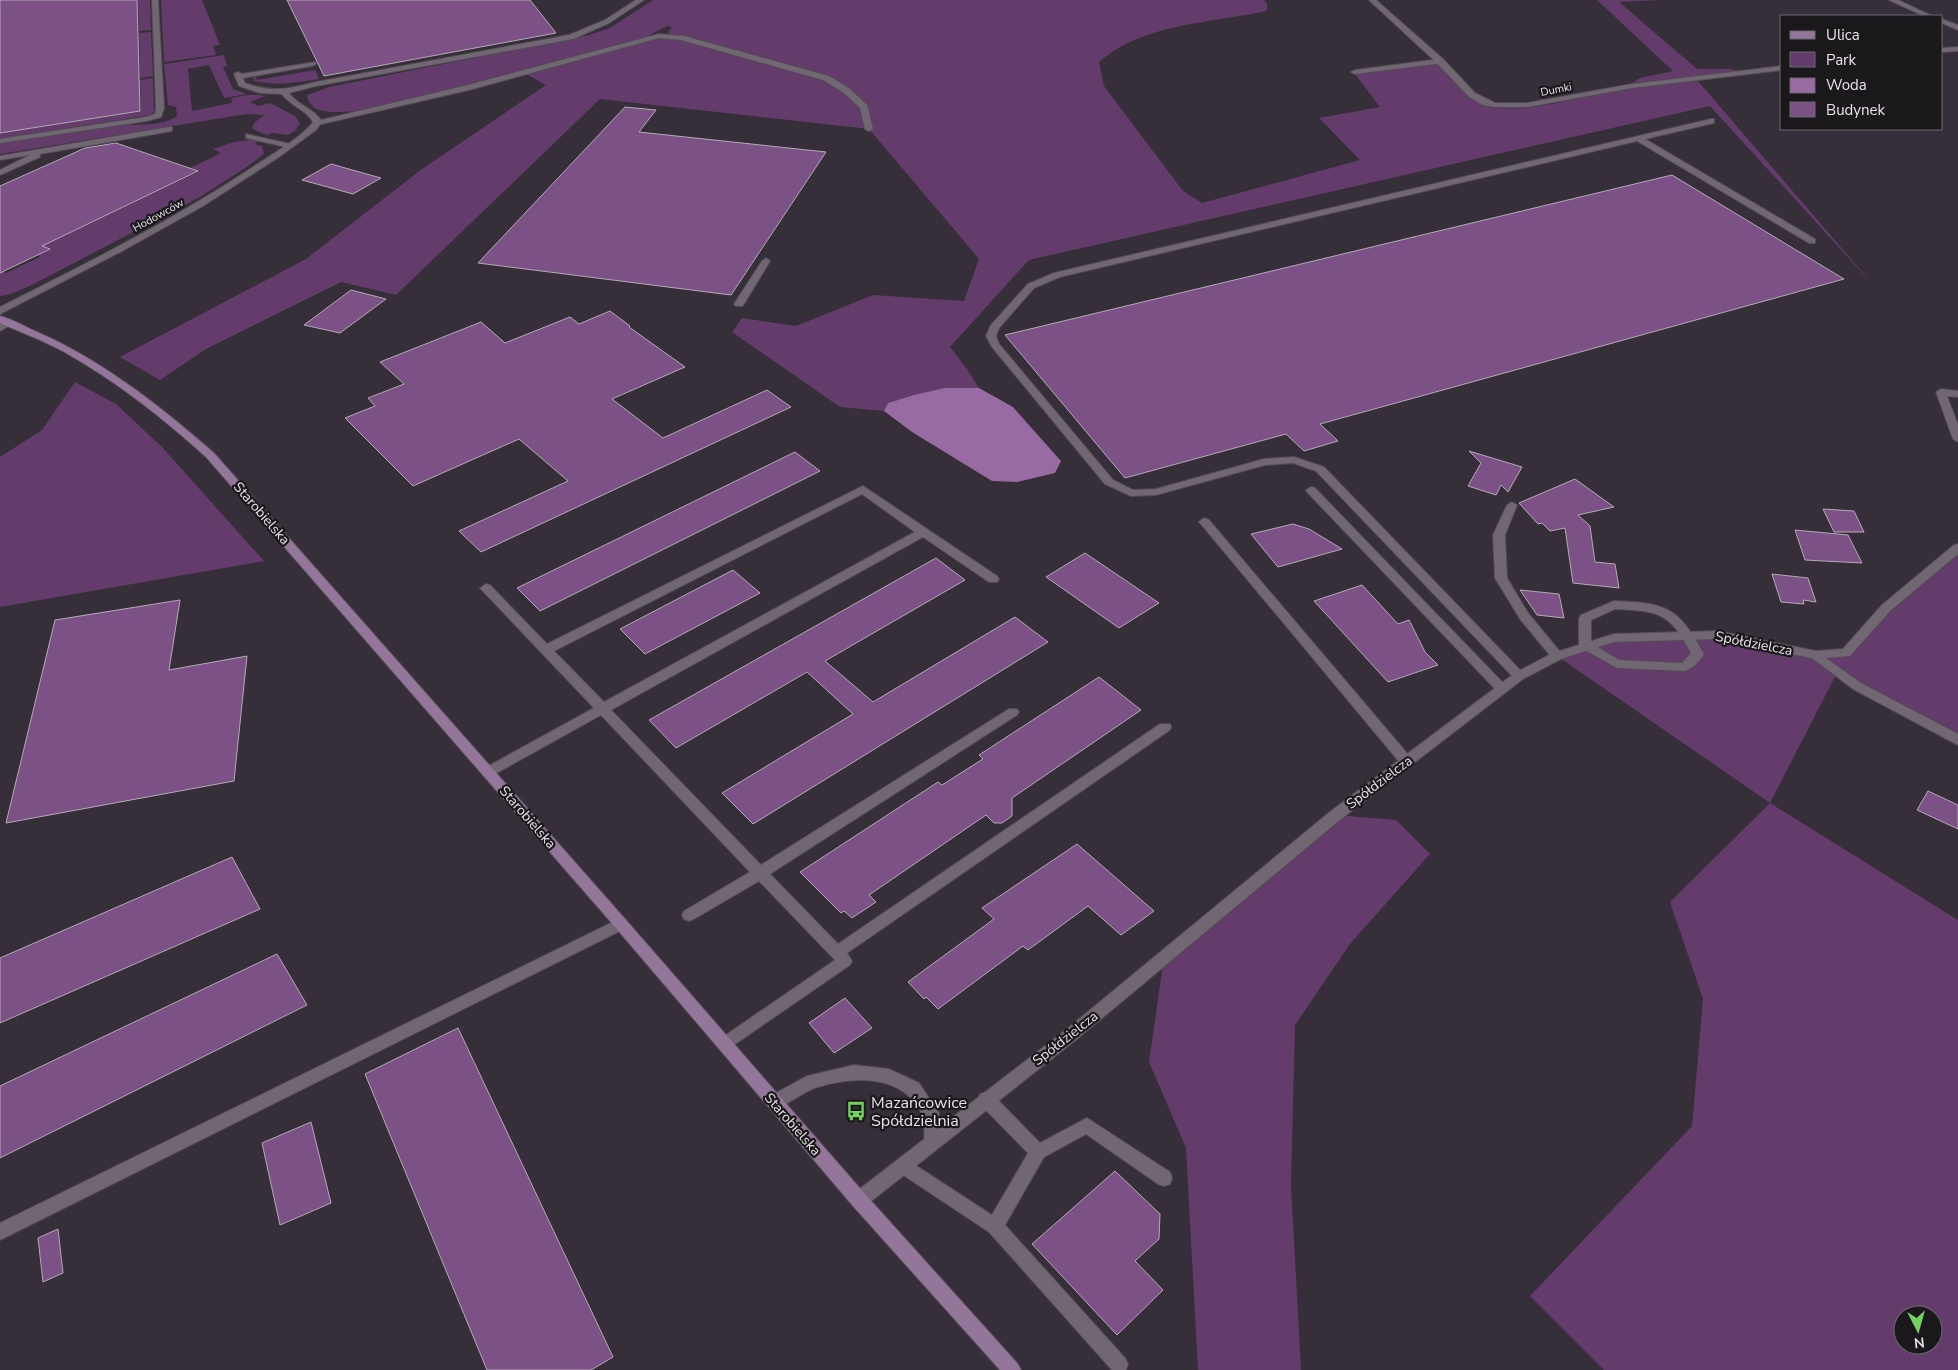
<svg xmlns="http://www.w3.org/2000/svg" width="1958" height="1370" font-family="'Nunito Sans',sans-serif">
<rect width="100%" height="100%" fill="#362e38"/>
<!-- green -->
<g fill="#633c6c" fill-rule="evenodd">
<path d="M 138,0 L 150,0 L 151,30 L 139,31 Z"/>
<path d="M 161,0 L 202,0 L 220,45 L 213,46 L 216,55 L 164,62 Z"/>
<path d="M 653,0 L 1263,0 L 1267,3 L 1267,11 C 1211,23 1144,23 1099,62 L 1104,86 L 1183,191 L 1202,203 L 1360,160 L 1319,118 L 1380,107 L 1355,74 L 1438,64 C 1456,82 1469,97 1493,106 C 1522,116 1599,92 1633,87 C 1655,84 1677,83 1698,81 L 1875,287 L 1710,106 L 1029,260 L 950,347 L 967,369 L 979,388 C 942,388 922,392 888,403 L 884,411 L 840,407 L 732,332 L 742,318 L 796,326 L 873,295 L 964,301 L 979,259 L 869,129 L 600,99 L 396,295 L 341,282 L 206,349 L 160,380 L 120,357 L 306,259 L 422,169 L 546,85 L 526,74 L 660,38 L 679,38 L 670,35 L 668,32 L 672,27 L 667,26 L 644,38 C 574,56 504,76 433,93 C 403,101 368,113 336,112 C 323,112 309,110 307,95 L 329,87 L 589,35 L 610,28 Z"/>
<path d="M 1597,0 L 1660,0 L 1619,2 L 1697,69 L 1731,69 L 1738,71 L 1632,83 L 1640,78 L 1673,71 Z"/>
<path d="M 151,32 L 153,76 L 140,78 L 139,33 Z"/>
<path d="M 224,55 L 227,66 L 223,67 L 233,89 L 247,94 L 224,98 L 209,65 L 188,69 L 192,111 L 232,103 L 231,98 C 242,96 254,93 265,96 L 250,102 L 258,106 L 270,103 L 295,116 L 300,123 L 296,130 L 288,135 L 272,133 L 267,135 L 252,129 L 254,123 L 264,115 L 247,114 L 0,154 L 0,143 C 40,137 81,128 121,125 C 140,124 161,127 177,116 L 176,107 L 168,105 L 164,64 Z"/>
<path d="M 315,70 L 319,79 C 294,83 280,86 254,81 L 253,78 L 255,76 L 257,80 Z"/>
<path d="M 153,78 L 154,112 L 150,115 L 0,139 L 0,133 L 141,111 L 140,80 Z"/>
<path d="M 250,140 L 258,141 L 255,144 L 262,146 L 264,154 L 248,166 L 200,197 L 34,284 L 11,294 L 0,296 L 0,270 L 6,273 L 40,257 L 38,255 L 50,249 L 30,240 L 44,234 L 57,239 L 198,172 L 190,168 L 221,153 L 213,149 L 234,142 Z"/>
<path d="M 75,382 L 116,404 L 162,447 L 264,561 L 0,607 L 0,457 L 42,430 Z"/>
<path d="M 1958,548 L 1958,740 L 1838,671 L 1770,803 L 1958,920 L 1958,1370 L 1604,1370 L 1530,1296 L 1692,1126 L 1703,999 L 1670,902 L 1770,803 L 1557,656 L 1614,638 L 1718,635 L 1816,655 L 1846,653 L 1886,608 ZM 1903,1315 L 1933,1315 L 1933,1345 L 1903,1345 Z"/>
<path d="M 1336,815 L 1396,820 L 1430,854 L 1350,944 L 1295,1025 L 1291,1185 L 1301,1370 L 1198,1370 L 1186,1148 L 1149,1062 L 1164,957 Z"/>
</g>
<!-- water -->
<path fill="#986ca2" d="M 945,388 L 979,388 L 1013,407 L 1061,461 L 1055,473 L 1017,482 L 992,481 L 912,432 L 884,411 L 888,403 L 914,395 Z"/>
<!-- building -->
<g fill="#7c5186" stroke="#b4aab7">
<path d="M 0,0 L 137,0 L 140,111 L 0,133 Z"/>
<path d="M 287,0 L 530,0 L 556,33 L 324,76 Z"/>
<path d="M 625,107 L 656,110 L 639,132 L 826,152 L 731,295 L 478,263 Z"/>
<path d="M 116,143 L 198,171 L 42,246 L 50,249 L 0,273 L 0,186 L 85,148 Z"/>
<path d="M 331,164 L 381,178 L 353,194 L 302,180 Z"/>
<path d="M 1672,175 L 1844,279 L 1320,424 L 1338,441 L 1304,451 L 1286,434 L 1125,478 L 1005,335 Z"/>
<path d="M 351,290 L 386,299 L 340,333 L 304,325 Z"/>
<path d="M 610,311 L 630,326 L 629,327 L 685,367 L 612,399 L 663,438 L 767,390 L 791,407 L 481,552 L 459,531 L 568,481 L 519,439 L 413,486 L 345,418 L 375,406 L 368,398 L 404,384 L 380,362 L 481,322 L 505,343 L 570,317 L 579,324 Z"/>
<path d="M 1469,451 L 1522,467 L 1508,492 L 1501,485 L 1496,495 L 1468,486 L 1481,463 Z"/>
<path d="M 795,452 L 820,471 L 540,611 L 517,588 Z"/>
<path d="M 1575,479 L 1614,507 L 1578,515 L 1590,526 L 1595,562 L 1615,564 L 1619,588 L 1573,583 L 1565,528 L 1550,531 L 1542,523 L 1538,524 L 1519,503 Z"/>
<path d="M 1823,509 L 1854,511 L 1864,532 L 1834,532 Z"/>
<path d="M 1293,524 L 1309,529 L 1342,549 L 1278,567 L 1251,534 Z"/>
<path d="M 1795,530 L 1848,535 L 1862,563 L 1805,560 Z"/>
<path d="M 1085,553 L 1159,603 L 1119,628 L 1046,577 Z"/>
<path d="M 936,558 L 965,580 L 825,661 L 873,702 L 1015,617 L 1048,642 L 753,824 L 722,793 L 853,714 L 807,672 L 676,748 L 649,720 Z"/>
<path d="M 733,570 L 760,593 L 645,654 L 620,629 Z"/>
<path d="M 1772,574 L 1808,578 L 1816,602 L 1803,600 L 1804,604 L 1781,602 Z"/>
<path d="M 1362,585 L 1398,624 L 1409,620 L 1425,652 L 1438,665 L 1388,682 L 1314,601 Z"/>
<path d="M 1520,590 L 1559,594 L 1564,618 L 1537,615 Z"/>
<path d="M 180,600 L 169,670 L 247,656 L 234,781 L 6,823 L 55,620 Z"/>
<path d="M 1099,677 L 1141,710 L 1012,798 L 1012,816 L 1002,823 L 994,823 L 986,815 L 869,895 L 876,902 L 852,918 L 844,911 L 841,913 L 800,872 L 938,782 L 942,785 L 983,759 L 979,755 Z"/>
<path d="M 1928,791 L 1958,805 L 1958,829 L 1917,810 Z"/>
<path d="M 1077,844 L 1154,911 L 1121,935 L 1088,906 L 1028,950 L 1023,946 L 938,1009 L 926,997 L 924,999 L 908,982 L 994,919 L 982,908 Z"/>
<path d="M 232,857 L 260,909 L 0,1023 L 0,958 Z"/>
<path d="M 277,954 L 307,1005 L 0,1158 L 0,1086 Z"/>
<path d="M 845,998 L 872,1028 L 834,1053 L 809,1023 Z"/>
<path d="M 458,1028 L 613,1357 L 591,1370 L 487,1370 L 365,1074 Z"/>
<path d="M 311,1122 L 331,1203 L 280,1225 L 262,1143 Z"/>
<path d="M 1115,1171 L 1160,1214 L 1159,1239 L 1135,1261 L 1163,1290 L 1117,1335 L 1032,1244 Z"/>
<path d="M 58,1229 L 63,1273 L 43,1282 L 38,1238 Z"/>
</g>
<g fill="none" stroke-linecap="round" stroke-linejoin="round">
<defs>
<g id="lane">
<path d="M 152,0 L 158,0 L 164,108 L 161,117 L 147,121 L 0,143 L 0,139 L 146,117 L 155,114 L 156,108 Z"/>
<path d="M 636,0 L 644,0 L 609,23 L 573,39 L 316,86 L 289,93 C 297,105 313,108 321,120 L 464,86 L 659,34 L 684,36 L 829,76 L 850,89 L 867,105 L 873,129 L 869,131 L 865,129 L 860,108 L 844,93 L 823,80 L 681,40 L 659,38 L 469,90 L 317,125 L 314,125 C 310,111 291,107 282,94 L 260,93 L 239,86 L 234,74 L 238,72 L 242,74 L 315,62 L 316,64 L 312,66 L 243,78 L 245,83 C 272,93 289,89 316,82 L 569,35 L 605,20 Z"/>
<path d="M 1440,59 L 1443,59 L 1443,63 L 1355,74 L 1351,72 L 1355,70 Z"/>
<path d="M 1711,119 L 1714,119 L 1714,123 L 1645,139 L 1815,239 L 1815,243 L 1809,243 L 1637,141 L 1060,277 L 1034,288 L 999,328 L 996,336 L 999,344 L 1113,480 L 1133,490 L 1156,489 L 1264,459 L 1294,457 L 1324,467 L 1523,673 L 1525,676 L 1523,679 L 1515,679 L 1316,471 L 1293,463 L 1265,465 L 1156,495 L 1131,496 L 1105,484 L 992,347 L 986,336 L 991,325 L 1028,284 L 1054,273 Z"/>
<path d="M 169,127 L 172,127 L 172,131 L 40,154 L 40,157 L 0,175 L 0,170 L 30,155 L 0,160 L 0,156 Z"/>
<path d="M 246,134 L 290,144 L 294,146 L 290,148 L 246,138 Z"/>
<path d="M 766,258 L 770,261 L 744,304 L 742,306 L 736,306 L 734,304 L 762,261 Z"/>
<path d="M 863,486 L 997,576 L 999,579 L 997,582 L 989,582 L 923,537 L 611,710 L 761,865 L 1009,709 L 1017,709 L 1019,712 L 1017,715 L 770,874 L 838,944 L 1160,724 L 1170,724 L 1171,727 L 1170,730 L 847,953 L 852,961 L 850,965 L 725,1051 L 720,1049 L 717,1044 L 720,1039 L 835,960 L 759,881 L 694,919 L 689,921 L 684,919 L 682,915 L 684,911 L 750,872 L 601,715 L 493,775 L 483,775 L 481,772 L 483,769 L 594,708 L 480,588 L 486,584 L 490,585 L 547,644 ZM 862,494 L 915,532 L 604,702 L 554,651 Z"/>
<path d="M 1311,487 L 1315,488 L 1506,686 L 1508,689 L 1506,692 L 1498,692 L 1307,492 L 1306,490 Z"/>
<path d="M 1512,502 L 1517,505 L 1505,535 L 1507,578 L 1528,613 L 1561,653 L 1563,656 L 1561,659 L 1553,659 L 1520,619 L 1495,578 L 1493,535 L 1507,505 Z"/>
<path d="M 1205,518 L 1209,520 L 1411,758 L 1413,761 L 1411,764 L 1401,764 L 1201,524 L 1199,522 L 1201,520 Z"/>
<path d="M 1614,601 C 1667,603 1678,607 1704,654 C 1700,661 1692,669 1685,671 L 1617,668 L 1581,648 L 1579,645 L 1579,618 L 1581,615 ZM 1615,609 C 1660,611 1670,613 1691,653 L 1682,663 L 1619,660 L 1591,643 L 1591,620 Z"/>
<path d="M 1816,651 L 1861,683 L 1958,734 L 1958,745 L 1853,689 L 1812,658 L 1810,655 L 1812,652 Z"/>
<path d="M 621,918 L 626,920 L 628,924 L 626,928 L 0,1240 L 0,1223 Z"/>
<path d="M 854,1065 L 889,1069 L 919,1083 L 939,1113 L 940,1142 L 938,1147 L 932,1150 L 926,1147 C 922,1137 927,1123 922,1114 C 903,1074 854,1076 818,1087 C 805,1091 792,1101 781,1107 L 775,1109 L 769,1107 L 767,1102 L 769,1097 L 807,1076 Z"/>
<path d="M 986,1092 L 992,1094 L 1040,1143 L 1087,1118 L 1170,1172 L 1172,1178 L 1170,1184 L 1164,1186 L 1158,1184 L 1086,1134 L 1044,1157 L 1005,1225 L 1125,1358 L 1128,1364 L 1126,1370 L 1112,1370 L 989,1232 L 897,1171 L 895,1166 L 897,1161 L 903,1158 L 909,1161 L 992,1215 L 1028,1153 L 980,1104 L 978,1099 L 980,1094 Z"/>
</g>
<g id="street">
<path d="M 1369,0 L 1376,0 L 1443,59 L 1475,93 L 1495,103 L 1527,103 L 1632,84 L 1782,66 L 1782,70 L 1632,88 L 1527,107 L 1495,107 L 1483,105 L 1469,97 L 1437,63 Z"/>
<path d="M 1889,0 L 1898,0 L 1932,16 L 1924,16 Z"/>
<path d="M 1942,19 L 1958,25 L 1958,30 L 1942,23 Z"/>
<path d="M 1958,47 L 1958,51 L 1942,52 L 1942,48 Z"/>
<path d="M 314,121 L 321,123 L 316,130 L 279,157 L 203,206 L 124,250 L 0,314 L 0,307 C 86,264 173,220 253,167 C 272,154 300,139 314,121 Z"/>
<path d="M 9,320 L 14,323 L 0,331 L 0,324 Z"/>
<path d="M 1941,389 L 1958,391 L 1958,397 L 1947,396 L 1958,425 L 1958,442 L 1953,439 L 1936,392 Z"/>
<path d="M 1958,544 L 1958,554 L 1890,611 L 1850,656 L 1816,659 L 1718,639 L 1614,642 L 1561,659 L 1523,679 L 1341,819 L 1077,1039 L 865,1206 L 859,1208 L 853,1206 L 851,1200 L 853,1194 L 1067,1029 L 1331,811 L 1515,673 L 1553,653 L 1614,634 L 1718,631 L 1816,651 L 1843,649 L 1882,605 L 1954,545 Z"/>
</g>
<path id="secondary" d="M 0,316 C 12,319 24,326 35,331 C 102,360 159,405 214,453 L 626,920 L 865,1194 L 1018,1364 L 1021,1370 L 1000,1370 L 853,1206 L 616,928 L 206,457 C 163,418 117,382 66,353 C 45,341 22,333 0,323 Z"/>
</defs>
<!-- lane casing -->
<use href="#lane" stroke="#534b54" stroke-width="2"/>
<!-- street casing -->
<use href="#street" stroke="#534b54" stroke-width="2"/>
<!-- secondary casing -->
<use href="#secondary" stroke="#534b54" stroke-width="2"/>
<!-- lane -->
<use href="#lane" fill="#716773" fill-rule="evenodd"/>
<!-- street -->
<use href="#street" fill="#716773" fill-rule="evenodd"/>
<!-- secondary -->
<use href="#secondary" fill="#94769b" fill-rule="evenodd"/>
</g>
<!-- icons -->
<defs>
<symbol id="bus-bare" viewBox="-9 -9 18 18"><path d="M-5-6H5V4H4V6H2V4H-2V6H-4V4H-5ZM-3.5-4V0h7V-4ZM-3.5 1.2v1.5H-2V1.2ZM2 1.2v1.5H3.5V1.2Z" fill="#72d25d" stroke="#1b181c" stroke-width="2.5" paint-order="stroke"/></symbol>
</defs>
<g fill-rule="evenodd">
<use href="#bus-bare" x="842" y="1097" width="28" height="28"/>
</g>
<g text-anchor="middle" stroke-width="4.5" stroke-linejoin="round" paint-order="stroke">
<!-- far-street labels -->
<g font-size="11" fill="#e8e3e9" stroke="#1b181c">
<text transform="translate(1556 89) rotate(-11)" y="4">Dumki</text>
<text transform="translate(158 215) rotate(-29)" y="4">Hodowców</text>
</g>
<!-- street labels -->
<g font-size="14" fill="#e8e3e9" stroke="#1b181c">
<text transform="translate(262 513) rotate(49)" y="5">Starobielska</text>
<text transform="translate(1754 643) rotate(11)" y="5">Spółdzielcza</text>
<text transform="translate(1379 782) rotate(-37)" y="5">Spółdzielcza</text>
<text transform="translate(528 817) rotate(49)" y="5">Starobielska</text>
<text transform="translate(1065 1038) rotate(-38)" y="5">Spółdzielcza</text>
<text transform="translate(793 1124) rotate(49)" y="5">Starobielska</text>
</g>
<!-- near-poi labels -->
<g font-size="16" fill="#e8e3e9" stroke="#1b181c" text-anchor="start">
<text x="871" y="1108">Mazańcowice<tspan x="871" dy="18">Spółdzielnia</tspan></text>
</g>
</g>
<!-- legend -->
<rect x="1780" y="15" width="162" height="115" fill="#1b181c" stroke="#6d696e"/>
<rect x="1790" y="31" width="25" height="8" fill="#94769b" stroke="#6d696e"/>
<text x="1826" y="40" font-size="15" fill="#e8e3e9">Ulica</text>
<rect x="1790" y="52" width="25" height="15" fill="#633c6c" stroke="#6d696e"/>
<text x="1826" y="65" font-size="15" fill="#e8e3e9">Park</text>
<rect x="1790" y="78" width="25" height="15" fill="#986ca2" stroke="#6d696e"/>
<text x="1826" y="90" font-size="15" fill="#e8e3e9">Woda</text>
<rect x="1790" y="102" width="25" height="15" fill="#7c5186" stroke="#6d696e"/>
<text x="1826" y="115" font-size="15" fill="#e8e3e9">Budynek</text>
<!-- north arrow -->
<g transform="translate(1918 1330) rotate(174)"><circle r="24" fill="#1b181c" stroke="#6d696e"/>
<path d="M0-4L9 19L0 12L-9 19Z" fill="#72d25d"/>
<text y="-8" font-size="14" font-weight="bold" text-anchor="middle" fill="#e8e3e9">N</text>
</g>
</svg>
